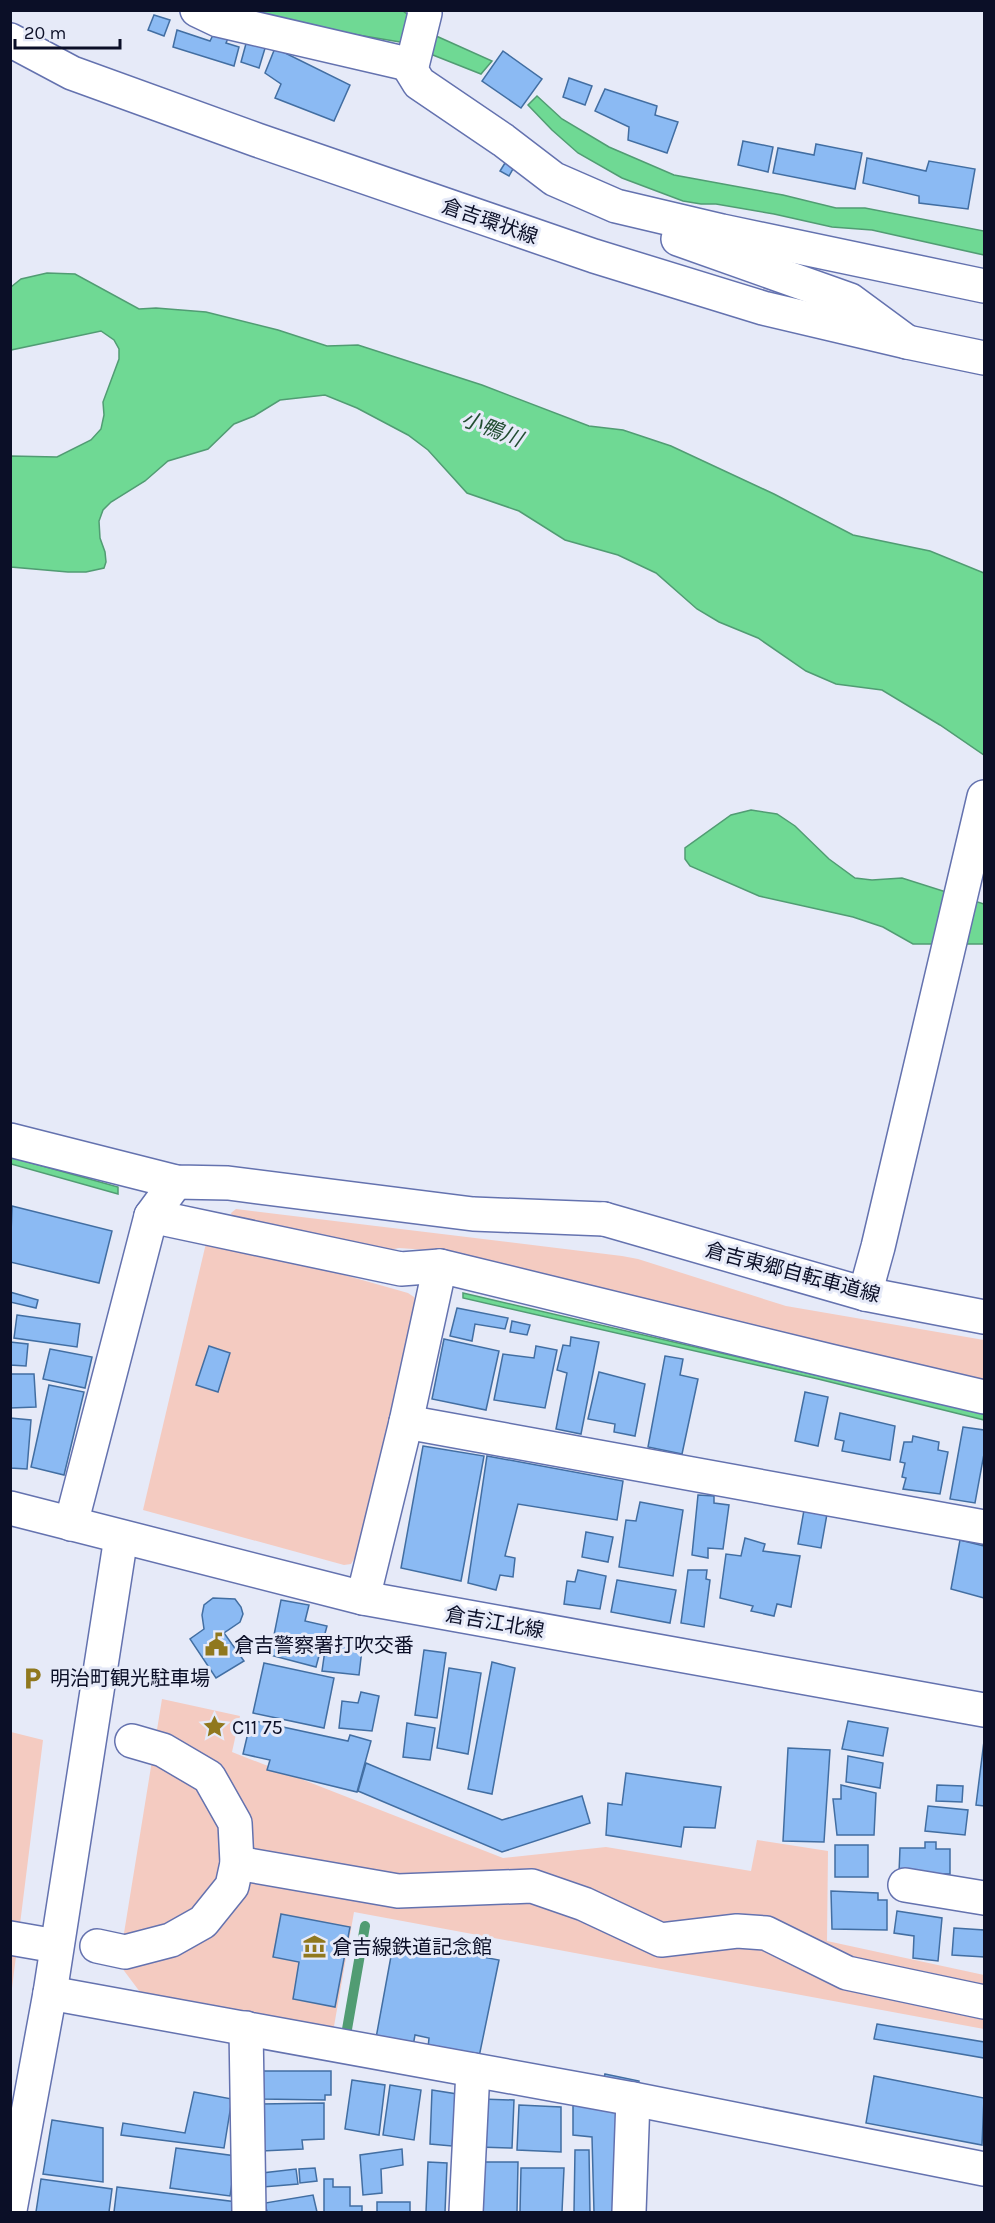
<svg xmlns="http://www.w3.org/2000/svg" width="995" height="2223" font-family="Karla,'Noto Sans JP',sans-serif">
<rect width="100%" height="100%" fill="#e6eaf8"/>
<!-- green -->
<g fill="#f4cbc1">
<path d="M 236,1209 L 622,1256 L 638,1259 L 786,1306 L 984,1340 L 984,1382 L 427,1250 L 399,1248 L 368,1254 L 239,1221 L 232,1216 L 231,1213 Z"/>
<path d="M 214,1238 L 408,1293 L 414,1297 L 415,1309 L 360,1549 L 351,1564 L 344,1565 L 143,1510 L 207,1239 Z"/>
<path d="M 162,1699 L 240,1716 L 232,1752 L 503,1858 L 606,1847 L 751,1871 L 757,1840 L 828,1851 L 827,1941 L 984,1975 L 984,2029 L 354,1912 L 333,2032 L 140,1992 L 119,1964 Z"/>
<path d="M 11,1732 L 43,1740 L 11,1996 Z"/>
</g>
<!-- water -->
<g fill="#6fd994" stroke="#519c73" stroke-width="1.5">
<path d="M 241,11 L 403,11 L 434,35 L 492,61 L 481,74 L 400,42 L 340,32 Z"/>
<path d="M 537,96 L 562,119 L 609,147 L 674,175 L 783,195 L 836,208 L 865,208 L 984,231 L 984,255 L 872,230 L 832,227 L 774,214 L 716,204 L 701,204 L 683,201 L 622,178 L 578,153 L 552,130 L 528,105 Z"/>
<path d="M 47,273 L 75,274 L 139,309 L 156,308 L 206,312 L 278,330 L 327,346 L 358,345 L 482,385 L 589,426 L 623,430 L 671,446 L 774,494 L 853,535 L 930,551 L 984,573 L 984,755 L 940,725 L 882,690 L 836,684 L 806,671 L 758,638 L 719,622 L 697,609 L 656,573 L 618,555 L 565,540 L 519,511 L 467,493 L 428,450 L 408,435 L 357,408 L 325,395 L 280,400 L 254,416 L 234,424 L 208,449 L 168,461 L 145,481 L 111,502 L 103,510 L 99,521 L 100,538 L 105,552 L 106,562 L 104,568 L 86,572 L 68,572 L 11,567 L 11,456 L 57,457 L 91,440 L 101,429 L 104,415 L 103,402 L 119,359 L 119,349 L 114,340 L 101,331 L 11,350 L 11,287 L 21,279 Z"/>
<path d="M 751,810 L 777,814 L 795,826 L 829,859 L 855,878 L 872,880 L 902,878 L 984,904 L 984,944 L 913,944 L 883,927 L 853,917 L 759,896 L 690,866 L 685,859 L 685,848 L 731,815 Z"/>
<path d="M 10,1157 L 118,1187 L 118,1194 L 11,1164 Z"/>
<path d="M 463,1293 L 984,1414 L 984,1420 L 818,1379 L 463,1298 Z"/>
</g>
<g fill="none" stroke-linecap="round" stroke-linejoin="round">
<!-- stream -->
<path stroke="#519c73" stroke-width="10" d="M 346,2035 L 365,1926"/>
</g>
<!-- building -->
<g fill="#8bbaf3" stroke="#426ea2" stroke-width="1.5">
<path d="M 154,15 L 170,20 L 164,36 L 148,30 Z"/>
<path d="M 177,30 L 210,41 L 214,33 L 229,36 L 226,43 L 239,47 L 234,66 L 173,47 Z"/>
<path d="M 247,40 L 266,45 L 259,68 L 241,62 Z"/>
<path d="M 275,48 L 350,85 L 334,121 L 275,98 L 281,84 L 265,73 Z"/>
<path d="M 503,51 L 542,79 L 521,108 L 482,81 Z"/>
<path d="M 569,78 L 592,86 L 585,105 L 563,97 Z"/>
<path d="M 605,89 L 657,106 L 655,115 L 678,122 L 667,153 L 628,140 L 629,127 L 595,111 Z"/>
<path d="M 743,141 L 773,147 L 768,172 L 738,165 Z"/>
<path d="M 816,144 L 862,153 L 855,189 L 773,173 L 778,148 L 814,155 Z"/>
<path d="M 867,158 L 926,171 L 929,161 L 975,169 L 968,209 L 919,203 L 919,196 L 863,183 Z"/>
<path d="M 505,163 L 514,167 L 509,176 L 500,171 Z"/>
<path d="M 12,1206 L 112,1231 L 99,1283 L 10,1262 Z"/>
<path d="M 10,1292 L 38,1300 L 36,1308 L 10,1302 Z"/>
<path d="M 457,1308 L 508,1318 L 505,1329 L 475,1324 L 472,1341 L 450,1336 Z"/>
<path d="M 17,1315 L 80,1324 L 77,1347 L 14,1338 Z"/>
<path d="M 512,1321 L 530,1325 L 527,1335 L 510,1332 Z"/>
<path d="M 571,1337 L 599,1342 L 581,1434 L 556,1429 L 567,1373 L 557,1370 L 563,1345 L 570,1346 Z"/>
<path d="M 444,1339 L 499,1351 L 486,1410 L 432,1399 Z"/>
<path d="M 10,1342 L 28,1344 L 26,1366 L 10,1365 Z"/>
<path d="M 209,1346 L 230,1353 L 218,1392 L 196,1385 Z"/>
<path d="M 536,1346 L 557,1350 L 545,1408 L 494,1400 L 503,1354 L 534,1358 Z"/>
<path d="M 50,1349 L 92,1357 L 85,1388 L 43,1379 Z"/>
<path d="M 665,1356 L 683,1359 L 680,1375 L 698,1379 L 682,1454 L 648,1447 Z"/>
<path d="M 599,1372 L 645,1384 L 635,1436 L 614,1432 L 615,1424 L 588,1419 Z"/>
<path d="M 10,1374 L 34,1374 L 36,1407 L 10,1408 Z"/>
<path d="M 49,1385 L 84,1392 L 64,1475 L 31,1467 Z"/>
<path d="M 805,1392 L 828,1397 L 818,1446 L 795,1441 Z"/>
<path d="M 840,1413 L 895,1426 L 890,1460 L 842,1451 L 844,1441 L 835,1439 Z"/>
<path d="M 10,1418 L 31,1420 L 27,1469 L 10,1468 Z"/>
<path d="M 963,1427 L 984,1430 L 984,1454 L 975,1503 L 950,1499 Z"/>
<path d="M 913,1436 L 939,1442 L 938,1450 L 948,1452 L 940,1494 L 903,1489 L 906,1478 L 902,1477 L 905,1463 L 900,1462 L 904,1442 L 912,1442 Z"/>
<path d="M 423,1446 L 484,1456 L 461,1581 L 401,1568 Z"/>
<path d="M 487,1456 L 623,1481 L 617,1520 L 518,1504 L 505,1556 L 515,1558 L 513,1577 L 500,1575 L 496,1590 L 468,1583 Z"/>
<path d="M 698,1495 L 714,1496 L 714,1503 L 729,1505 L 723,1549 L 708,1548 L 708,1558 L 692,1555 Z"/>
<path d="M 640,1502 L 683,1510 L 673,1576 L 619,1567 L 626,1520 L 636,1521 Z"/>
<path d="M 804,1510 L 827,1514 L 821,1548 L 798,1544 Z"/>
<path d="M 586,1532 L 613,1537 L 608,1562 L 582,1557 Z"/>
<path d="M 745,1538 L 765,1544 L 763,1551 L 800,1556 L 791,1607 L 777,1604 L 774,1616 L 751,1611 L 753,1606 L 720,1598 L 726,1554 L 741,1556 Z"/>
<path d="M 960,1540 L 984,1546 L 984,1598 L 951,1589 Z"/>
<path d="M 578,1570 L 606,1576 L 600,1609 L 564,1604 L 567,1581 L 575,1582 Z"/>
<path d="M 688,1570 L 707,1570 L 706,1579 L 710,1580 L 704,1627 L 681,1623 Z"/>
<path d="M 617,1580 L 676,1590 L 670,1623 L 611,1612 Z"/>
<path d="M 213,1598 L 235,1599 L 241,1607 L 243,1614 L 240,1622 L 224,1633 L 244,1661 L 216,1678 L 190,1639 L 204,1629 L 202,1615 L 204,1605 Z"/>
<path d="M 281,1600 L 309,1605 L 305,1621 L 327,1626 L 316,1667 L 270,1655 Z"/>
<path d="M 327,1636 L 363,1641 L 359,1675 L 322,1671 Z"/>
<path d="M 424,1650 L 446,1653 L 437,1718 L 415,1715 Z"/>
<path d="M 492,1662 L 515,1668 L 492,1794 L 468,1789 Z"/>
<path d="M 264,1663 L 334,1678 L 324,1728 L 253,1713 Z"/>
<path d="M 449,1668 L 481,1673 L 468,1754 L 437,1748 Z"/>
<path d="M 361,1692 L 379,1696 L 372,1731 L 339,1728 L 342,1701 L 358,1703 Z"/>
<path d="M 251,1720 L 348,1741 L 350,1735 L 371,1741 L 357,1792 L 267,1770 L 270,1760 L 243,1754 Z"/>
<path d="M 848,1721 L 888,1728 L 883,1756 L 842,1749 Z"/>
<path d="M 407,1723 L 435,1728 L 430,1760 L 403,1757 Z"/>
<path d="M 984,1741 L 984,1806 L 976,1805 Z"/>
<path d="M 788,1748 L 830,1750 L 824,1842 L 783,1841 Z"/>
<path d="M 848,1756 L 883,1763 L 880,1788 L 846,1782 Z"/>
<path d="M 366,1763 L 502,1820 L 582,1796 L 590,1823 L 502,1852 L 358,1791 Z"/>
<path d="M 626,1773 L 721,1787 L 715,1828 L 684,1827 L 681,1847 L 606,1835 L 608,1803 L 622,1805 Z"/>
<path d="M 841,1785 L 876,1793 L 874,1835 L 837,1835 L 833,1799 L 841,1799 Z"/>
<path d="M 937,1785 L 963,1786 L 962,1802 L 936,1801 Z"/>
<path d="M 928,1806 L 968,1810 L 965,1835 L 925,1831 Z"/>
<path d="M 925,1842 L 936,1842 L 936,1849 L 950,1849 L 950,1874 L 899,1873 L 900,1848 L 925,1848 Z"/>
<rect x="835" y="1845" width="33" height="32"/>
<path d="M 831,1891 L 878,1893 L 878,1900 L 887,1900 L 887,1930 L 832,1929 Z"/>
<path d="M 897,1911 L 942,1918 L 938,1961 L 913,1958 L 914,1936 L 894,1933 Z"/>
<path d="M 281,1914 L 350,1927 L 335,2007 L 293,1999 L 299,1962 L 273,1957 Z"/>
<path d="M 954,1928 L 984,1930 L 984,1957 L 952,1955 Z"/>
<path d="M 394,1940 L 499,1960 L 479,2057 L 428,2048 L 429,2038 L 415,2035 L 413,2046 L 376,2038 Z"/>
<path d="M 877,2024 L 984,2042 L 984,2058 L 874,2039 Z"/>
<path d="M 261,2071 L 331,2071 L 331,2095 L 325,2095 L 325,2100 L 261,2099 Z"/>
<path d="M 605,2074 L 639,2081 L 637,2093 L 602,2085 Z"/>
<path d="M 874,2076 L 984,2098 L 982,2145 L 866,2123 Z"/>
<path d="M 352,2080 L 385,2085 L 379,2135 L 345,2129 Z"/>
<path d="M 390,2085 L 421,2090 L 414,2140 L 383,2135 Z"/>
<path d="M 432,2090 L 457,2094 L 452,2146 L 430,2144 Z"/>
<path d="M 194,2092 L 232,2099 L 224,2148 L 121,2135 L 123,2123 L 185,2133 Z"/>
<path d="M 481,2099 L 514,2100 L 512,2148 L 478,2147 Z"/>
<path d="M 573,2101 L 625,2112 L 621,2212 L 594,2212 L 592,2137 L 573,2135 Z"/>
<path d="M 324,2103 L 324,2139 L 302,2140 L 303,2149 L 262,2151 L 261,2104 Z"/>
<path d="M 519,2105 L 561,2107 L 561,2152 L 517,2150 Z"/>
<path d="M 52,2120 L 103,2128 L 103,2182 L 43,2174 Z"/>
<path d="M 176,2148 L 236,2156 L 230,2196 L 170,2188 Z"/>
<path d="M 402,2149 L 403,2165 L 381,2169 L 382,2193 L 363,2195 L 360,2155 Z"/>
<path d="M 575,2150 L 589,2150 L 590,2212 L 574,2212 Z"/>
<path d="M 428,2162 L 447,2163 L 445,2212 L 426,2212 Z"/>
<path d="M 475,2162 L 518,2162 L 517,2212 L 474,2212 Z"/>
<path d="M 315,2168 L 317,2181 L 300,2183 L 299,2169 Z"/>
<path d="M 521,2168 L 564,2168 L 562,2212 L 520,2212 Z"/>
<path d="M 296,2169 L 298,2184 L 263,2187 L 262,2173 Z"/>
<path d="M 41,2179 L 112,2189 L 109,2212 L 36,2212 Z"/>
<path d="M 324,2179 L 333,2179 L 333,2187 L 350,2187 L 350,2206 L 362,2206 L 362,2212 L 324,2212 Z"/>
<path d="M 117,2187 L 237,2202 L 235,2212 L 114,2212 Z"/>
<path d="M 313,2195 L 317,2212 L 267,2212 L 265,2203 Z"/>
<rect x="377" y="2202" width="33" height="10"/>
</g>
<g fill="none" stroke-linecap="round" stroke-linejoin="round">
<defs>
<g id="minor">
<path d="M 197,10 L 218,20 L 412,65"/>
<path d="M 424,10 L 425,13 L 411,70 L 419,83 L 503,140 L 554,179 L 616,206 L 722,231 L 984,286"/>
<path d="M 678,239 L 850,300 L 907,342"/>
<path d="M 10,1140 L 176,1182 L 228,1183 L 473,1214 L 604,1219"/>
<path d="M 176,1182 L 151,1216 L 401,1269 L 440,1266 L 830,1361 L 984,1397"/>
<path d="M 865,1294 L 878,1247 L 984,797"/>
<path d="M 406,1422 L 984,1527"/>
<path d="M 71,1524 L 151,1216"/>
<path d="M 363,1598 L 406,1422 L 440,1266"/>
<path d="M 237,1863 L 398,1891 L 532,1886 L 584,1904 L 661,1940 L 737,1931 L 766,1933 L 847,1973 L 984,2002"/>
<path d="M 905,1885 L 984,1898"/>
<path d="M 10,1938 L 56,1946"/>
<path d="M 97,1946 L 125,1952 L 171,1940 L 203,1922 L 232,1886 L 237,1863 L 235,1823 L 209,1777 L 163,1750 L 132,1741"/>
<path d="M 50,1993 L 633,2099 L 984,2169"/>
<path d="M 246,2028 L 249,2212"/>
<path d="M 10,2210 L 50,1993 L 121,1537"/>
<path d="M 466,2212 L 473,2070"/>
<path d="M 629,2212 L 633,2099"/>
</g>
<g id="major">
<path d="M 10,40 L 72,73 L 257,140 L 594,256 L 763,308 L 907,342 L 984,358"/>
<path d="M 604,1219 L 865,1294 L 984,1317"/>
<path d="M 10,1508 L 363,1598 L 984,1710"/>
</g>
</defs>
<!-- minor casing -->
<use href="#minor" stroke="#6472af" stroke-width="36"/>
<!-- major casing -->
<use href="#major" stroke="#6472af" stroke-width="36"/>
<!-- minor -->
<use href="#minor" stroke="#fff" stroke-width="33"/>
<!-- major -->
<use href="#major" stroke="#fff" stroke-width="33"/>
</g>
<!-- icons -->
<defs>
<symbol id="civic-bare" viewBox="-9 -9 18 18"><path d="M-.6-6.5H3V-4.5H.6V-3L4-1V1h2V6H-6V1h2V-1L-.6-3ZM-1.2 2.5V6h2.4V2.5Z" fill="#90781e" stroke="#e6eaf8" stroke-width="2.5" paint-order="stroke"/></symbol>
<symbol id="parking-bare" viewBox="-9 -9 18 18"><path d="M-3.5-5.5H1a3.5 3.5 0 0 1 0 7H-1V5.5H-3.5ZM-1-3.4V-.6H.8a1.4 1.4 0 0 0 0-2.8Z" fill="#90781e" stroke="#e6eaf8" stroke-width="2.5" paint-order="stroke"/></symbol>
<symbol id="sight-bare" viewBox="-9 -9 18 18"><path d="M0-6L1.8-2.2L6-1.7L2.9 1.2L3.7 5.4L0 3.3L-3.7 5.4L-2.9 1.2L-6-1.7L-1.8-2.2Z" fill="#90781e" stroke="#e6eaf8" stroke-width="2.5" paint-order="stroke"/></symbol>
<symbol id="museum-bare" viewBox="-9 -9 18 18"><path d="M0-6L6-3V-2H-6V-3ZM-5-1h2V3h-2ZM-1-1h2V3h-2ZM3-1h2V3H3ZM-6 4H6V6H-6Z" fill="#90781e" stroke="#e6eaf8" stroke-width="2.5" paint-order="stroke"/></symbol>
</defs>
<g fill-rule="evenodd">
<use href="#civic-bare" x="200" y="1628" width="33" height="33"/>
<use href="#parking-bare" x="16" y="1662" width="33" height="33"/>
<use href="#sight-bare" x="198" y="1710" width="33" height="33"/>
<use href="#museum-bare" x="298" y="1930" width="33" height="33"/>
</g>
<g text-anchor="middle" stroke-width="6" stroke-linejoin="round" paint-order="stroke">
<!-- street labels -->
<g font-size="20" fill="#0b0f27" stroke="#e6eaf8">
<text transform="translate(490 221) rotate(19)" y="7">倉吉環状線</text>
<text transform="translate(793 1272) rotate(15)" y="7">倉吉東郷自転車道線</text>
<text transform="translate(495 1622) rotate(10)" y="7">倉吉江北線</text>
</g>
<!-- poi labels -->
<g font-size="20" fill="#0b0f27" stroke="#e6eaf8" text-anchor="start">
<text x="234" y="1652">倉吉警察署打吹交番</text>
<text x="50" y="1685">明治町観光駐車場</text>
<text x="232" y="1734">C11 75</text>
<text x="332" y="1954">倉吉線鉄道記念館</text>
</g>
<!-- water labels -->
<g font-size="21" font-style="italic" fill="#234e32" stroke="#e6eaf8">
<text transform="translate(492 429) rotate(21)" y="7">小鴨川</text>
</g>
</g>
<!-- border -->
<rect width="995" height="2223" fill="none" stroke="#0b0f27" stroke-width="24"/>
<!-- scale -->
<path d="M15 39v9h105v-9" fill="none" stroke="#0b0f27" stroke-width="3"/>
<text x="24" y="39" font-size="18" fill="#0b0f27" stroke="#e6eaf8" stroke-width="4.5" paint-order="stroke">20 m</text>
</svg>
